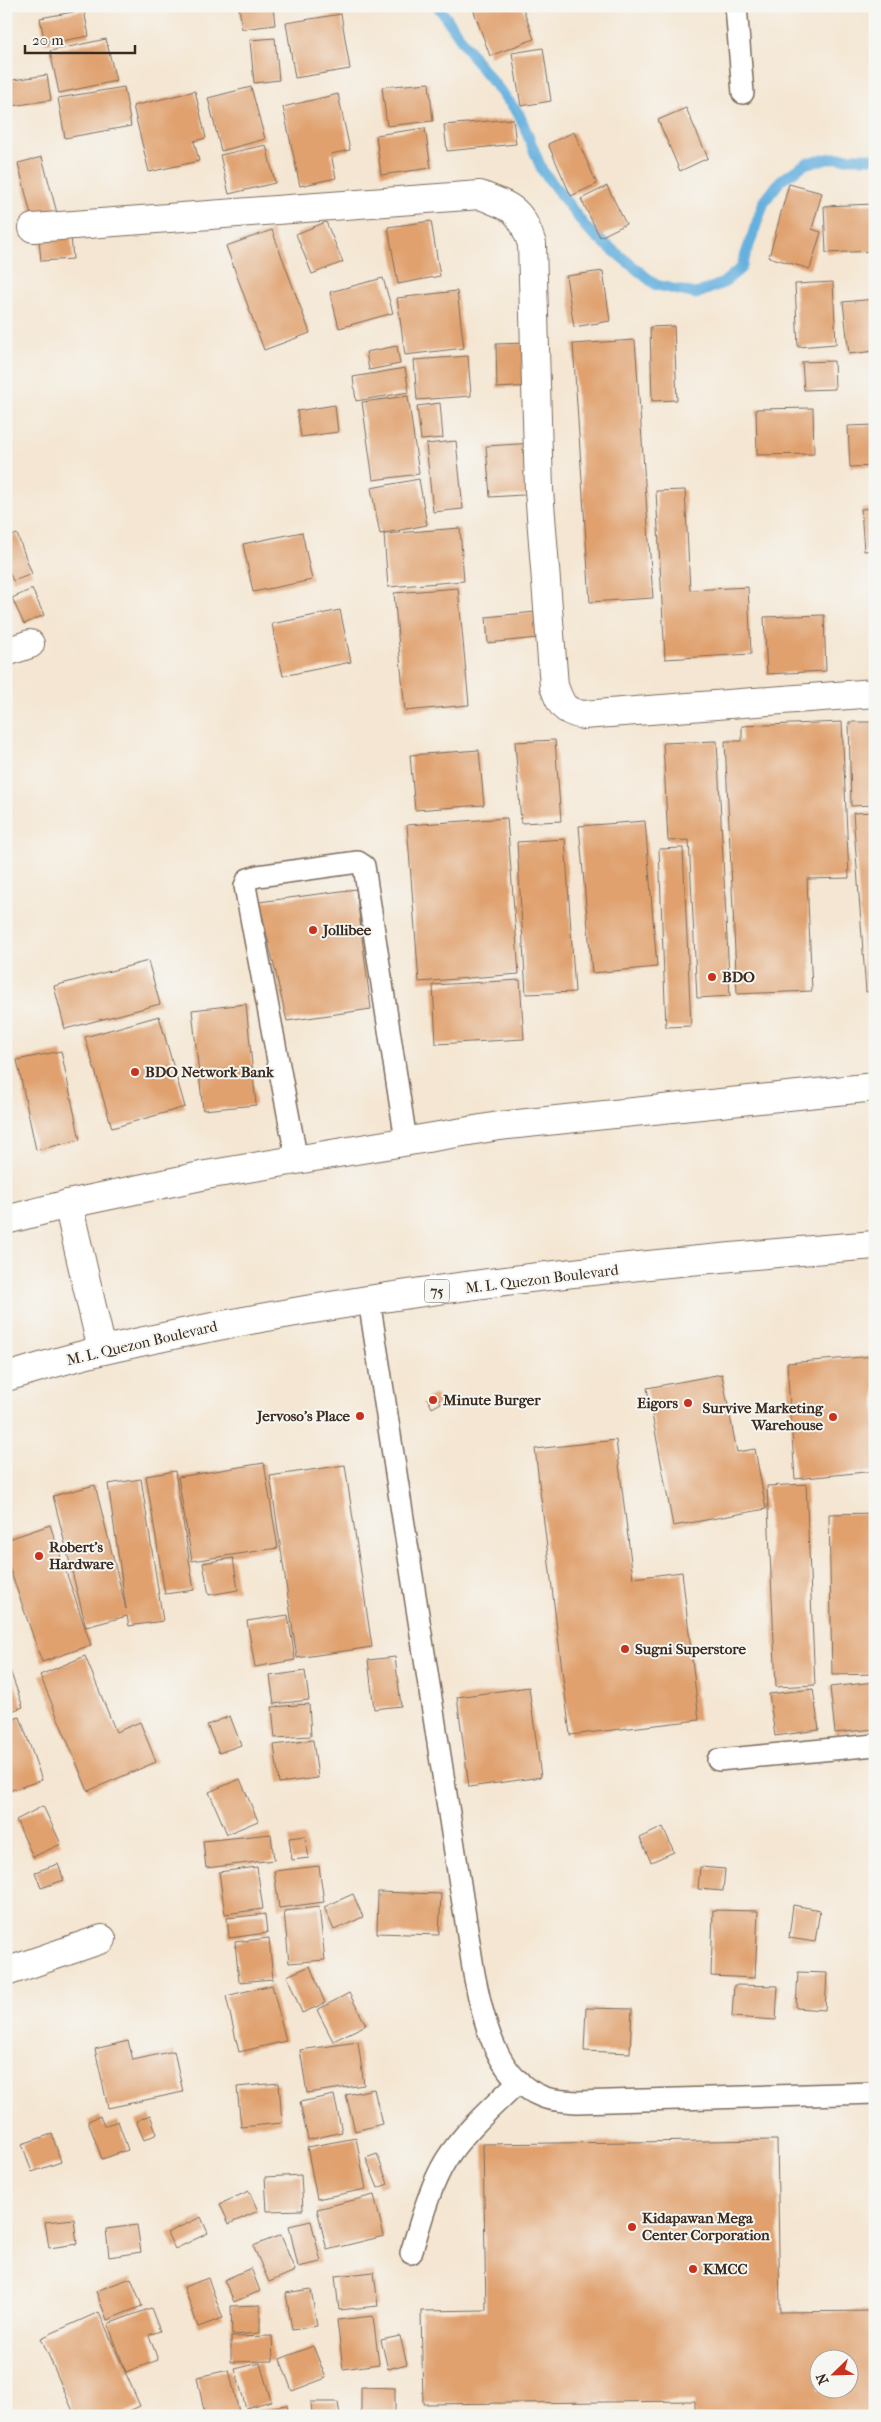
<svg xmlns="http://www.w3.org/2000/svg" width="881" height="2422" font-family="'IM FELL French Canon',serif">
<rect width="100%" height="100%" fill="#f6f6f2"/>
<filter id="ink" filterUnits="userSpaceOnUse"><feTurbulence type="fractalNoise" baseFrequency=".02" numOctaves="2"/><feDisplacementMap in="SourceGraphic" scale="10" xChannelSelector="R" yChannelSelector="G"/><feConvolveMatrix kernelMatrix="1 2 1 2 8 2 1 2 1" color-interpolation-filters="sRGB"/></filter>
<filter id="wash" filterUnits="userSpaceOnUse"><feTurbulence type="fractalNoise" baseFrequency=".0096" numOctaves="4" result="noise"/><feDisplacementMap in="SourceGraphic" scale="20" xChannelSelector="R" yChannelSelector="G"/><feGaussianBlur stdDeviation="1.12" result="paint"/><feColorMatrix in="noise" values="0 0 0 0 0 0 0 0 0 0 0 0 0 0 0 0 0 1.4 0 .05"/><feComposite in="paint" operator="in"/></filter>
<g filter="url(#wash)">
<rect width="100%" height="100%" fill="#f4e6d2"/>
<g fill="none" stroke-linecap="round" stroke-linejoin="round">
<!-- stream -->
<path stroke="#66b0de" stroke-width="11" d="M 438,6 L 479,65 L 519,114 L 542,170 L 588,230 L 656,285 L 696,294 L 723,283 L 741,268 L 764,202 L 781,180 L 807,163 L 833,158 L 875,158"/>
</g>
<g id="blocks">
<!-- building -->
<g fill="#e0a16e" fill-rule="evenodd">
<path d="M 239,6 L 273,6 L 275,25 L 242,29 Z"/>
<path d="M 472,6 L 522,6 L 534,39 L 490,56 Z"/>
<path d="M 84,10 L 89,36 L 45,44 L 40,18 Z"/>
<path d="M 341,14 L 350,69 L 295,78 L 286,23 Z"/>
<path d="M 275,38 L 279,80 L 254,83 L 250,40 Z"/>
<path d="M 106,39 L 116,81 L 59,93 L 50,51 Z"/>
<path d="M 543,48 L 551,101 L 521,106 L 512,53 Z"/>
<path d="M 47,75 L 51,100 L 6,107 L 6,81 Z"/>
<path d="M 429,83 L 433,121 L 387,126 L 382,87 Z"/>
<path d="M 124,87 L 131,126 L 65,138 L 58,98 Z"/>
<path d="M 251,87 L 265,139 L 221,151 L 208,98 Z"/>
<path d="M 195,91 L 206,138 L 194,141 L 199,161 L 149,172 L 133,106 Z"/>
<path d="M 338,94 L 350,150 L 331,154 L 336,178 L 300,186 L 283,107 Z"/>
<path d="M 686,108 L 708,158 L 680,171 L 658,120 Z"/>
<path d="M 513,119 L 516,144 L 447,151 L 444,125 Z"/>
<path d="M 425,128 L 431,168 L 381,175 L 376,135 Z"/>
<path d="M 574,132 L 597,184 L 571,196 L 548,144 Z"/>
<path d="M 266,145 L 275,183 L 229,194 L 220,155 Z"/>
<path d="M 42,157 L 57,213 L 32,219 L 18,163 Z"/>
<path d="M 6,163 L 10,163 L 11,208 L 6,208 Z"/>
<path d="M 789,184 L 822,193 L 812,229 L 821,232 L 810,269 L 769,257 Z"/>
<path d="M 607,186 L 626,224 L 600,237 L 581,199 Z"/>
<path d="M 875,204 L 875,251 L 826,253 L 824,206 Z"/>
<path d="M 431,221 L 440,276 L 398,284 L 388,227 Z"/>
<path d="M 326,222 L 343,262 L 312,274 L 296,234 Z"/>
<path d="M 272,230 L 310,333 L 264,350 L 226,246 Z"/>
<path d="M 71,236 L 73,259 L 41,261 L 39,239 Z"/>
<path d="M 603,271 L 610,321 L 574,327 L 566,276 Z"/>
<path d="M 383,278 L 393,313 L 339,328 L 330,292 Z"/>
<path d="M 833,282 L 836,344 L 798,347 L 795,284 Z"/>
<path d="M 457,291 L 464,348 L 405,355 L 397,298 Z"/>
<path d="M 875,299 L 875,351 L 849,354 L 843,302 Z"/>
<path d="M 674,326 L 677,400 L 652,401 L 650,327 Z"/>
<path d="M 635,340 L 653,598 L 590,602 L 573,344 Z"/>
<path d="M 531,343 L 533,386 L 497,388 L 496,344 Z"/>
<path d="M 397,346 L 400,364 L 369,370 L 366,352 Z"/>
<path d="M 468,356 L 471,396 L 417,400 L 414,360 Z"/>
<path d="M 834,361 L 835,389 L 804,390 L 802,362 Z"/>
<path d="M 405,368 L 409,392 L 356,401 L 353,377 Z"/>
<path d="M 408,396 L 419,474 L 373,480 L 362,402 Z"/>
<path d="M 440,403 L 443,438 L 421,440 L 417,406 Z"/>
<path d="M 335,405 L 338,432 L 301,437 L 297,411 Z"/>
<path d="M 813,408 L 814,454 L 757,455 L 756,409 Z"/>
<path d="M 875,425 L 875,466 L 850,467 L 848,426 Z"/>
<path d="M 456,441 L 463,509 L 433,512 L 426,444 Z"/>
<path d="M 535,443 L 539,494 L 490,497 L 486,446 Z"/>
<path d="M 419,479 L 427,525 L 380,534 L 371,488 Z"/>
<path d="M 685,490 L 690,590 L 748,587 L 751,654 L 665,659 L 656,491 Z"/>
<path d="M 875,508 L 875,550 L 864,551 L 861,509 Z"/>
<path d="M 460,528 L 464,581 L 388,587 L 384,534 Z"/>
<path d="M 302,532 L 312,580 L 253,592 L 243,544 Z"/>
<path d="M 17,534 L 32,574 L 13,581 L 6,564 L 6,538 Z"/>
<path d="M 458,588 L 469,705 L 405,711 L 394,593 Z"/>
<path d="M 32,589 L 44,615 L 24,624 L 12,598 Z"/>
<path d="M 340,610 L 351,662 L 283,676 L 272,624 Z"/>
<path d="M 545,611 L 547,637 L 488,643 L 486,617 Z"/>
<path d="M 824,615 L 826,671 L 767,674 L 764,617 Z"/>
<path d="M 842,722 L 849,878 L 807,879 L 812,991 L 737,994 L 725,741 L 742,741 L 742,726 Z"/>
<path d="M 849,722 L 875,722 L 875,805 L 851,806 Z"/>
<path d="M 555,740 L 561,821 L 521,823 L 515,742 Z"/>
<path d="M 717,741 L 730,996 L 697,998 L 689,840 L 668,841 L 663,743 Z"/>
<path d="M 479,750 L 484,805 L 415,810 L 410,755 Z"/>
<path d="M 875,812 L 875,991 L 866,992 L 853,813 Z"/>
<path d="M 507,818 L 519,974 L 419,982 L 407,825 Z"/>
<path d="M 645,821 L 657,967 L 592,973 L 579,826 Z"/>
<path d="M 565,839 L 575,992 L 526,994 L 517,842 Z"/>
<path d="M 683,848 L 691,1026 L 666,1027 L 659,849 Z"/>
<path d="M 356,889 L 371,1009 L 287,1021 L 259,902 Z"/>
<path d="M 148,961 L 160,1004 L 65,1029 L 54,986 Z"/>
<path d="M 520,980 L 524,1039 L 436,1044 L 433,985 Z"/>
<path d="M 246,1004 L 256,1105 L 203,1110 L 192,1010 Z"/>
<path d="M 159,1016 L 185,1107 L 112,1128 L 85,1037 Z"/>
<path d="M 61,1051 L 80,1140 L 36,1150 L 17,1060 Z"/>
<path d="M 875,1356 L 875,1471 L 795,1479 L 787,1363 Z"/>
<path d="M 722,1374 L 737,1452 L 755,1449 L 766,1509 L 673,1526 L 647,1388 Z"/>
<path d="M 436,1394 L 441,1403 L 432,1408 L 427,1398 Z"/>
<path d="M 616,1440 L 633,1578 L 682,1572 L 699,1720 L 570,1735 L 535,1449 Z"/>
<path d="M 264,1463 L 278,1548 L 192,1561 L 178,1477 Z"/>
<path d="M 345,1465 L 372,1647 L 297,1658 L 270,1476 Z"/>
<path d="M 175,1471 L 194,1590 L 165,1594 L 146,1476 Z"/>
<path d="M 141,1479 L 163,1621 L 129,1626 L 127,1616 L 86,1627 L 53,1496 L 95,1485 L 126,1609 L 108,1484 Z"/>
<path d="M 806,1484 L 815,1685 L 776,1687 L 767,1486 Z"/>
<path d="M 875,1513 L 875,1674 L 832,1675 L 829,1514 Z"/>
<path d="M 50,1525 L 91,1645 L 42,1662 L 6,1558 L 6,1540 Z"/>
<path d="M 233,1558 L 238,1590 L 209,1595 L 203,1563 Z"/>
<path d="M 288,1615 L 295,1660 L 255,1667 L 247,1621 Z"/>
<path d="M 85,1656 L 116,1732 L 140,1722 L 156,1762 L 88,1791 L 40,1675 Z"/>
<path d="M 395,1657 L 401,1706 L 374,1709 L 368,1660 Z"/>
<path d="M 6,1659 L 23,1707 L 6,1713 Z"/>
<path d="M 305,1671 L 309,1700 L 274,1704 L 270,1676 Z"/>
<path d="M 875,1682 L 875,1729 L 835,1733 L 830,1687 Z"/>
<path d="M 529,1687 L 541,1777 L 469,1787 L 457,1697 Z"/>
<path d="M 813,1689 L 819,1730 L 775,1736 L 769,1694 Z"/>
<path d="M 309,1704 L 311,1736 L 275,1738 L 272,1707 Z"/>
<path d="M 230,1716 L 241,1745 L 219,1753 L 207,1725 Z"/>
<path d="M 20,1717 L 42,1780 L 6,1792 L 6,1721 Z"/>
<path d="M 313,1740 L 318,1778 L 279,1783 L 274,1745 Z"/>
<path d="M 240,1779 L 258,1821 L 227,1834 L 209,1792 Z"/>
<path d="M 43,1806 L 61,1844 L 33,1857 L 16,1820 Z"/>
<path d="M 663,1827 L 674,1852 L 651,1862 L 640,1838 Z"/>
<path d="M 271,1834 L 274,1860 L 206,1868 L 203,1841 Z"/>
<path d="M 305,1836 L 309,1858 L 292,1860 L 289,1838 Z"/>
<path d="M 58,1864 L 64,1880 L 41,1888 L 35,1872 Z"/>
<path d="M 319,1866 L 324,1902 L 279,1908 L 274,1871 Z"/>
<path d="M 257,1867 L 263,1909 L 225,1914 L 219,1872 Z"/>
<path d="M 700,1867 L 725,1869 L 723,1891 L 698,1889 Z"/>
<path d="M 378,1892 L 441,1894 L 439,1935 L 377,1933 Z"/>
<path d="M 353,1894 L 363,1917 L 334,1930 L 324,1907 Z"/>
<path d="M 793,1905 L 820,1910 L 815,1942 L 789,1938 Z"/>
<path d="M 319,1907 L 325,1960 L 289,1963 L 284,1911 Z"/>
<path d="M 713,1910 L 758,1911 L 755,1978 L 711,1976 Z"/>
<path d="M 265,1914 L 267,1933 L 229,1938 L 227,1918 Z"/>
<path d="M 269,1938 L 273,1979 L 239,1982 L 235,1942 Z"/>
<path d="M 310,1966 L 325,2003 L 302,2013 L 287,1976 Z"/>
<path d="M 798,1972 L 827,1973 L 825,2010 L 796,2008 Z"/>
<path d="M 272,1985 L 286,2041 L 239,2052 L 226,1996 Z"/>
<path d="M 734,1985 L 778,1986 L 776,2020 L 732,2017 Z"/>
<path d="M 349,1993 L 366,2025 L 333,2041 L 317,2010 Z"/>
<path d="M 586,2008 L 632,2009 L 630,2053 L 584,2051 Z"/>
<path d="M 128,2041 L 133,2060 L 174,2051 L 183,2092 L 108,2108 L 95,2049 Z"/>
<path d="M 358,2042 L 364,2085 L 307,2093 L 300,2050 Z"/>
<path d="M 279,2083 L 282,2123 L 241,2127 L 237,2087 Z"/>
<path d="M 374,2089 L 382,2124 L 355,2131 L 346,2095 Z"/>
<path d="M 334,2095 L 342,2132 L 308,2140 L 300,2102 Z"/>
<path d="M 150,2115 L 157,2134 L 144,2140 L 136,2121 Z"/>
<path d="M 100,2116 L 104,2126 L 118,2121 L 128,2150 L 102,2159 L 88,2121 Z"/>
<path d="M 52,2134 L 61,2162 L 32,2172 L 22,2144 Z"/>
<path d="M 356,2138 L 366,2189 L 317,2199 L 307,2147 Z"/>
<path d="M 777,2140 L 780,2312 L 875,2311 L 875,2416 L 694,2416 L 694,2401 L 423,2404 L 421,2311 L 486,2310 L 483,2144 ZM 818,2360 L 848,2360 L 848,2390 L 818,2390 Z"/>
<path d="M 377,2154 L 388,2184 L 378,2188 L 366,2158 Z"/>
<path d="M 301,2175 L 303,2210 L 267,2211 L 265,2177 Z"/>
<path d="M 249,2191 L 258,2211 L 229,2224 L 220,2204 Z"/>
<path d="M 374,2195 L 384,2236 L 327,2250 L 317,2209 Z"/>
<path d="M 201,2217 L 208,2233 L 175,2249 L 167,2233 Z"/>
<path d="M 74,2219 L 77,2244 L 49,2248 L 45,2222 Z"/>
<path d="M 311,2221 L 321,2262 L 298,2267 L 289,2226 Z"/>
<path d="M 137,2225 L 141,2252 L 109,2257 L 106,2229 Z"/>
<path d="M 281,2235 L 295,2271 L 269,2282 L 253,2246 Z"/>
<path d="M 251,2268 L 260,2291 L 234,2302 L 224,2280 Z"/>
<path d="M 374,2272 L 378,2306 L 339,2310 L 335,2276 Z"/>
<path d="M 131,2278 L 142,2306 L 107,2320 L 96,2291 Z"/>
<path d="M 208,2278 L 223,2318 L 198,2327 L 184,2287 Z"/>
<path d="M 311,2289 L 317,2326 L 292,2330 L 286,2293 Z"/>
<path d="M 260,2305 L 260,2333 L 232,2335 L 231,2306 Z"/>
<path d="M 151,2308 L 160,2331 L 149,2335 L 158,2360 L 126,2372 L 108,2324 Z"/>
<path d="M 99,2312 L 140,2406 L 118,2416 L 75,2416 L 41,2338 Z"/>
<path d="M 373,2316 L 379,2364 L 343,2369 L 337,2320 Z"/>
<path d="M 272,2336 L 273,2361 L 231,2362 L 231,2337 Z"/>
<path d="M 400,2336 L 407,2364 L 388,2369 L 381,2340 Z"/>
<path d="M 313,2346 L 326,2378 L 292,2391 L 280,2359 Z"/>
<path d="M 260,2363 L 271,2401 L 246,2408 L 235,2369 Z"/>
<path d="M 229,2370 L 239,2412 L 223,2416 L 205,2416 L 197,2377 Z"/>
<path d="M 361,2387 L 395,2388 L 395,2416 L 361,2416 Z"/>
<path d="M 311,2402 L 338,2402 L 340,2416 L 312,2416 Z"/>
<path d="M 287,2405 L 289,2416 L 253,2416 L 252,2410 Z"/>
</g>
</g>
</g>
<g filter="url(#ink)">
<use href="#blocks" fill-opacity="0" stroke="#7c6c5d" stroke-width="1"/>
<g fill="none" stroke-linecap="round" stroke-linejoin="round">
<defs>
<g id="service">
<path d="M 736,6 L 743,93"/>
<path d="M 297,1161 L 245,886 L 248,879 L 258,876 L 358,862 L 364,866 L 406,1141"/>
<path d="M 369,1300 L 474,1974 C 483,2017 495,2079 543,2097 C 553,2101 566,2101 577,2102 L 875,2093"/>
<path d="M 718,1760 L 875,1745"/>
<path d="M 411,2253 C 421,2222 429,2188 446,2160 C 465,2130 494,2106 519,2081"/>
</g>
<g id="minor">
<path d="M 33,228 L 480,195 C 514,208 520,209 532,244 L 539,490 L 554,686 C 561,705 563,711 583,715 L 875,693"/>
<path d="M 6,652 L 30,644"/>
<path d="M 6,1972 L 102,1939"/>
</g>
<g id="trunk">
<path d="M 68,1204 L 102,1350"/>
<path d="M 6,1220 L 68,1204 L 206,1175 L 499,1126 L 875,1087"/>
<path d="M 6,1377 C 39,1368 71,1357 104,1350 C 357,1292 617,1265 875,1245"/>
</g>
</defs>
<!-- service casing -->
<use href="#service" stroke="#7c6c5d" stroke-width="24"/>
<!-- minor casing -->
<use href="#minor" stroke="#7c6c5d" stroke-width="30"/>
<!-- trunk casing -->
<use href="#trunk" stroke="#7c6c5d" stroke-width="30"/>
<!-- service -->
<use href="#service" stroke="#fff" stroke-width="21"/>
<!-- minor -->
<use href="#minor" stroke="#fff" stroke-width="28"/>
<!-- trunk -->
<use href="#trunk" stroke="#fff" stroke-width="28"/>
</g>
</g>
<!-- markers -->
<g fill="#c8321e" stroke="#f6f6f2" stroke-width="2">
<circle cx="313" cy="930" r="5"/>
<circle cx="712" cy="977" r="5"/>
<circle cx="135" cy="1072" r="5"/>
<circle cx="433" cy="1400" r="5"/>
<circle cx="688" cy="1403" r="5"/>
<circle cx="360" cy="1416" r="5"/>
<circle cx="833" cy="1417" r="5"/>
<circle cx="39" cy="1556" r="5"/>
<circle cx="625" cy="1649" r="5"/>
<circle cx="632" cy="2227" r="5"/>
<circle cx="693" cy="2269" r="5"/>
</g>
<g text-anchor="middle" stroke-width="4" stroke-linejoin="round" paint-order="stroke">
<!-- shield labels -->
<rect fill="#f6f6f2" stroke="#73675e" stroke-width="1" x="424.5" y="1279.5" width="25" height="23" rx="4"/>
<g font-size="14" font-weight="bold" fill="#3b2a1e">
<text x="437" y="1296">75</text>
</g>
<!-- poi labels -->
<g font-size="15" font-weight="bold" fill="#3b2a1e" stroke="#f6f6f2" text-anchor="start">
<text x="323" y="935">Jollibee</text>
<text x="722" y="982">BDO</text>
<text x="145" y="1077">BDO Network Bank</text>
<text x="443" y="1405">Minute Burger</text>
<text x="678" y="1408" text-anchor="end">Eigors</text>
<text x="823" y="1413" text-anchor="end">Survive Marketing<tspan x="823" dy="17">Warehouse</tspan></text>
<text x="350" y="1421" text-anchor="end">Jervoso's Place</text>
<text x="49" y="1552">Robert's<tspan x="49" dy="17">Hardware</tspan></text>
<text x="635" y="1654">Sugni Superstore</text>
<text x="642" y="2223">Kidapawan Mega<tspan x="642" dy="17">Center Corporation</tspan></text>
<text x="703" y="2274">KMCC</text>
</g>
<!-- street labels -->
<g font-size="15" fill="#3b2a1e" stroke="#f6f6f2">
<text transform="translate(542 1279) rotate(-7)" y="5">M. L. Quezon Boulevard</text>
<text transform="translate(142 1343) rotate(-13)" y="5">M. L. Quezon Boulevard</text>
</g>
</g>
<!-- margin -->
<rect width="881" height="2422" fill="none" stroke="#f6f6f2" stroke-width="25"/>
<!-- north arrow -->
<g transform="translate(834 2374) rotate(247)"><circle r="24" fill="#f6f6f2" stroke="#aba49d"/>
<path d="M0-4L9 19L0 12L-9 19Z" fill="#c8321e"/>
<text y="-8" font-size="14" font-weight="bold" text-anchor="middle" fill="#3b2a1e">N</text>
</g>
<!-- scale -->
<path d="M25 45v8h110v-8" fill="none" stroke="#3b2a1e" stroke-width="2.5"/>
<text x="32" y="45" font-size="15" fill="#3b2a1e" stroke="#f6f6f2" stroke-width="4" paint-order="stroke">20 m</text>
</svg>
